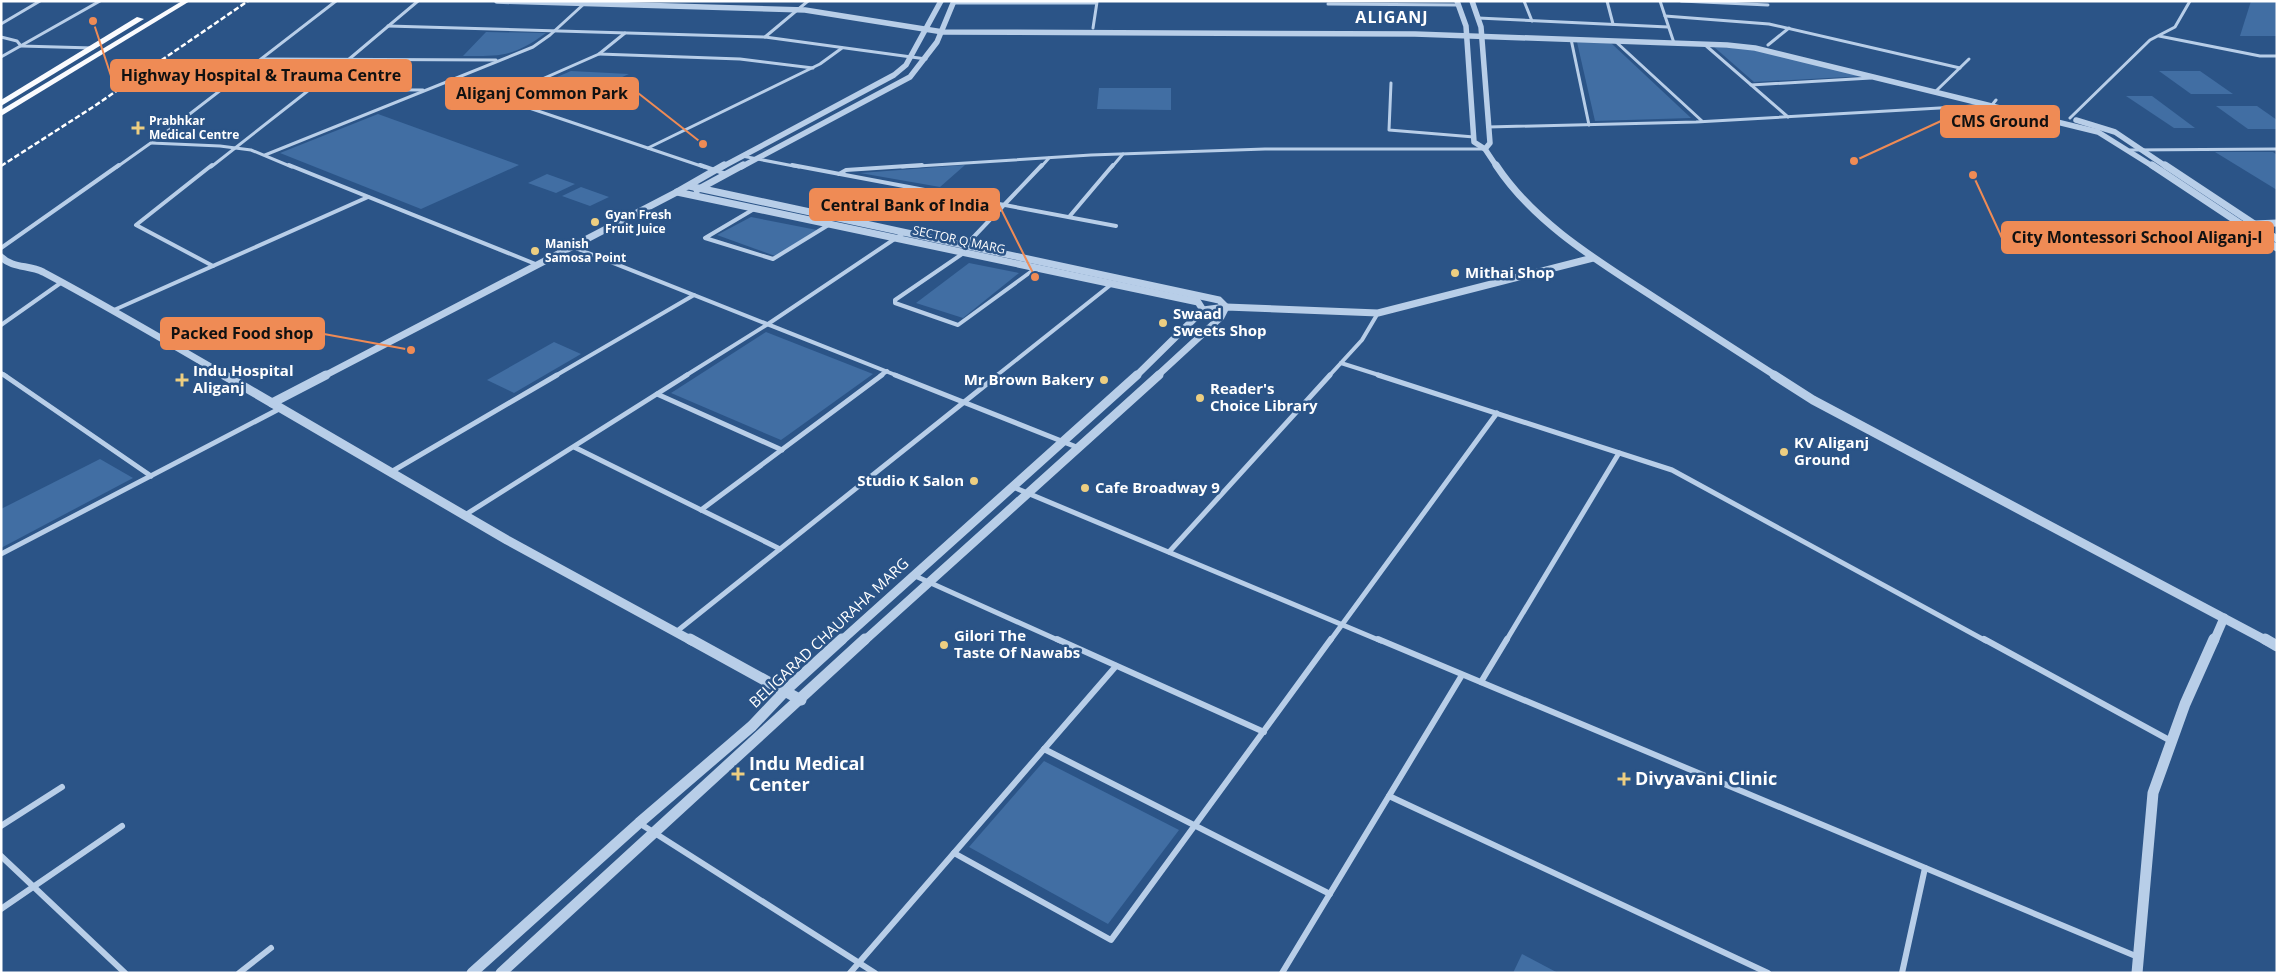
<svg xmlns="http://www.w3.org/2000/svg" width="2278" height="974" font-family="'Open Sans',sans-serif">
<rect width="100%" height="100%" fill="#2b5487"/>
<!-- green -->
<g fill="#416ea3">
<path d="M 2251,1 L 2277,1 L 2277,36 L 2240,36 Z"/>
<path d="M 486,32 L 546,33 C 513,57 502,56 463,56 Z"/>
<path d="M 1577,42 L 1611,43 L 1691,118 L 1595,121 Z"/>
<path d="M 1714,47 L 1752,49 L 1865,76 L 1754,82 Z"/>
<path d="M 571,71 L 629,74 L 547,110 L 508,98 Z"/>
<path d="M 2159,71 L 2200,71 L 2233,94 L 2191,94 Z"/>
<path d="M 1099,88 L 1171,88 L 1171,110 L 1097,109 Z"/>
<path d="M 2126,96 L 2152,96 L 2195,128 L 2174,128 Z"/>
<path d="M 2216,106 L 2257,106 L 2277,120 L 2277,129 L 2248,129 Z"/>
<path d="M 378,114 L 519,165 L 421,209 L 280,153 Z"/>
<path d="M 2215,152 L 2273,152 L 2277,155 L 2277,190 Z"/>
<path d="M 965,165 L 940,187 L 860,173 Z"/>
<path d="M 547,174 L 575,184 L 556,193 L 528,183 Z"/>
<path d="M 581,187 L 609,197 L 590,206 L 562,196 Z"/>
<path d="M 751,217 L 817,230 L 775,256 L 717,235 Z"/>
<path d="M 969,263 L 1019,273 L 963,318 L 916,303 Z"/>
<path d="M 766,332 L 873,374 L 781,440 L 671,393 Z"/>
<path d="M 554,342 L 581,354 L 514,393 L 487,380 Z"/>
<path d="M 100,459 L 133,478 L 1,548 L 1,509 Z"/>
<path d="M 1044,761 L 1179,830 L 1108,924 L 969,847 Z"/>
<path d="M 1522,954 L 1558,973 L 1513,973 Z"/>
</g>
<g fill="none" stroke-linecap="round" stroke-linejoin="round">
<!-- minor-far3 -->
<g stroke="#b8cee8" stroke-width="3">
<path d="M 1524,1 L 1532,21"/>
<path d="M 1607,1 L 1613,24"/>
<path d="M 1660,1 L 1674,43"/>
<path d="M 1681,1 L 1768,5"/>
<path d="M 954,3 L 1096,3"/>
<path d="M 1328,4 L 1458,5"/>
<path d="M 1665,16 L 1769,24 L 1960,68"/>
<path d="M 1478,18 L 1668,27"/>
<path d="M 1,24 L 40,1"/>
<path d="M 388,26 L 765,37 L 926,59"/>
<path d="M 1093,28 L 1097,2"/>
<path d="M 2159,36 L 2260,56 L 2277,56"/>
<path d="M 1,37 L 17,41 L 21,46 L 93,48"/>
<path d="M 765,37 L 808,1"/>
<path d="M 1571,39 L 1589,125"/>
<path d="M 1615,41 L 1702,121"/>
<path d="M 1704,44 L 1788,117"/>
<path d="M 1768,45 L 1789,28"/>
<path d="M 599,54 L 740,59 L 813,68"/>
<path d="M 1,57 L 100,1"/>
<path d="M 262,59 L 496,60"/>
<path d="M 348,60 L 418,1"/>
<path d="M 449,81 L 704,167"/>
<path d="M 1391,83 L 1389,130 L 1474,137"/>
<path d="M 1751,85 L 1871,78"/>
<path d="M 224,89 L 423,90"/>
<path d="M 1936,91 L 1969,59"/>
<path d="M 499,98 L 599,54 L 625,33"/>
<path d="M 2070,118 L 2150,40 L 2175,27 L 2190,1"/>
<path d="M 1488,127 L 1696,122 L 1992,105 L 1996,100"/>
<path d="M 151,143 L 220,146 L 251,150 L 292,167"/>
<path d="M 648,148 L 820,64 L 842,48"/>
<path d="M 2130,150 L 2277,149"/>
<path d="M 265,155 L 533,47 L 550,35 L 585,3"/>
<path d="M 742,156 L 799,167"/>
<path d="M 117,167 L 169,130 L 336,1"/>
<path d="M 211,167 L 309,90"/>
<path d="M 902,167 L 1091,155 L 1265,149 L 1484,149"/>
<path d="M 1041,167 L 1049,158"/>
<path d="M 1112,167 L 1123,154"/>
</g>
<!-- minor-far2 -->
<g stroke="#b8cee8" stroke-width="4">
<path d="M 212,165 L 136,225 L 213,266"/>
<path d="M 289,165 L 538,265"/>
<path d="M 700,165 L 726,174"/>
<path d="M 792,165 L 1116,226"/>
<path d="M 839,174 L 846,170 L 922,165"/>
<path d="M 754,209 L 705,238 L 773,259 L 830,224"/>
<path d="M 1069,217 L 1113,165"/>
<path d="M 965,246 L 1042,165"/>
<path d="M 573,247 L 898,376"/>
<path d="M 1,248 L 119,165"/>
<path d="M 965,252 L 895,300 L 895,303 L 958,325 L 1036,268"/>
<path d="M 114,310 L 368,197"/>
<path d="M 1,325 L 62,282"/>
<path d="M 1341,363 L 1382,376"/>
<path d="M 1,373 L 6,376"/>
<path d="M 555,376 L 694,295"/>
<path d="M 685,376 L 768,324 L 905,232"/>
<path d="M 880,376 L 887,371"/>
<path d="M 996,376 L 1113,283"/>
<path d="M 1329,376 L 1362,340 L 1378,313"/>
</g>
<!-- minor-far1 -->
<g stroke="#b8cee8" stroke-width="5">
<path d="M 4,375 L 151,476"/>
<path d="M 895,375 L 1079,448"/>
<path d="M 1378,375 L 1672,470 L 1986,641"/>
<path d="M 657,394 L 782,450"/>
<path d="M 574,447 L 780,549"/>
<path d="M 391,472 L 557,375"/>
<path d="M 1013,487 L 1381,641"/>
<path d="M 701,510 L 882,375"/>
<path d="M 465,515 L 687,375"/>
<path d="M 1169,552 L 1330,375"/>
<path d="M 1,554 L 281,408"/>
<path d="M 913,575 L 1060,641"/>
<path d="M 676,632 L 998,375"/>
<path d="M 1330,641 L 1497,413"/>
<path d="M 1506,641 L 1619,453"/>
</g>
<!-- minor -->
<g stroke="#b8cee8" stroke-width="6">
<path d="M 1057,639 L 1264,732"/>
<path d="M 1378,639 L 2138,957"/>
<path d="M 1984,639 L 2171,741"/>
<path d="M 1481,682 L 1507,639"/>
<path d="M 1044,749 L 1330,894"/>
<path d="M 1389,796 L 1768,973"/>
<path d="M 639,823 L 875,973"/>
<path d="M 1,826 L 62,787"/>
<path d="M 954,853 L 1111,940 L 1331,639"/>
<path d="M 1,856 L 125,973"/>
<path d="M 1,909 L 122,826"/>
<path d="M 239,973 L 271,948"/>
<path d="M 850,973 L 1116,666"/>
<path d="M 1282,973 L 1462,675"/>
<path d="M 1902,973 L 1925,868"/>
</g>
<!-- tertiary-far3 -->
<g stroke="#b8cee8" stroke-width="5.5">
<path d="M 497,1 L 805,10 L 943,32 L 1415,34 L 1727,45 L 1755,48 L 2098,132 L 2154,167"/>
<path d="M 1457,1 L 1466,26 L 1474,142 L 1485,149 L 1497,167"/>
<path d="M 1472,1 L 1481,27 L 1490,143 L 1485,149"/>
<path d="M 2076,120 L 2115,132 L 2167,167"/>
<path d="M 722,167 L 894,75 L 906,65 L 941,1"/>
<path d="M 741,167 L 910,77 L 937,42 L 954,1"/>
</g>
<!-- tertiary-far2 -->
<g stroke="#b8cee8" stroke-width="7">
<path d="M 1496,165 C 1534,223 1598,261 1655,298 C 1695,324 1736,350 1776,376"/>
<path d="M 2152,165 L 2277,248"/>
<path d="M 2165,165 L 2277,239"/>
<path d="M 689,186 L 1219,300 L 1226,307 L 1221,317 L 1157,376"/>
<path d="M 697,190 L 743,165"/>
<path d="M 677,192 L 1198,302 L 1203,310"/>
<path d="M 2254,224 L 2277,223"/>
<path d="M 1,257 C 12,268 29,265 43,272 C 105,305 166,341 226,376"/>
<path d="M 1203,310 L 1226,307 L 1378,313 L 1593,258"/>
<path d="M 324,376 L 677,192 L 724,165"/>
<path d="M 1136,376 L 1203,310"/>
</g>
<!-- tertiary-far1 -->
<g stroke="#b8cee8" stroke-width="9">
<path d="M 224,375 L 507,540 L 692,641"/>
<path d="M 1774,375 L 1813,400 L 2267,641"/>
<path d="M 272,403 L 326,375"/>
<path d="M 841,641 L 1137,375"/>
<path d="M 864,641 L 1159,375"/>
<path d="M 2214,641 L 2224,618"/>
</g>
<!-- tertiary -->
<g stroke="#b8cee8" stroke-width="11">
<path d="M 690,639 L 801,700"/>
<path d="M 2265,639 L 2277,646"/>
<path d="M 472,973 L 639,823 L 752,726 L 786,690 L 842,639"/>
<path d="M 501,973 L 865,639"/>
<path d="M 2137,973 L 2153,793 L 2185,704 L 2214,639"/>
</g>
<!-- primary -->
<g fill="#fafbfe" fill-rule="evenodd">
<path d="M 182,1 L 190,1 L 1,116 L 1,110 Z"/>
<path d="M 137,17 L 144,19 L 1,106 L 1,100 Z"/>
</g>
<!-- rail -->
<path stroke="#fff" stroke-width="2.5" stroke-dasharray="5.5 2.5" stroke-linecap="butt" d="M 1,166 L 93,107 L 248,1"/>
</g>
<!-- markers -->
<g fill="#edce81" stroke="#2b5487" stroke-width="2">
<path d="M135.5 120.5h5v5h5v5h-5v5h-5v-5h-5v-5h5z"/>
<circle cx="595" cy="222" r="5"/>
<circle cx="535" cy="251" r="5"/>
<circle cx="1455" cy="273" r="5"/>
<circle cx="1163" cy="323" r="5"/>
<path d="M179.5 372.5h5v5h5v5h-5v5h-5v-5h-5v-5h5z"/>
<circle cx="1104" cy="380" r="5"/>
<circle cx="1200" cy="398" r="5"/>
<circle cx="1784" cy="452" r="5"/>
<circle cx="974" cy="481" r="5"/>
<circle cx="1085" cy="488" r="5"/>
<circle cx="944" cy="645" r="5"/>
<path d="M735.5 766.5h5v5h5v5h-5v5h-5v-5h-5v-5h5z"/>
<path d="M1621.5 771.5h5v5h5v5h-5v5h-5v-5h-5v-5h5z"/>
</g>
<g text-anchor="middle" stroke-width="5" stroke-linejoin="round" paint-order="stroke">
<!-- far-poi labels -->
<g font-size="12" font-weight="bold" fill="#fff" stroke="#2b5487" text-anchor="start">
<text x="149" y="125">Prabhkar<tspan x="149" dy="14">Medical Centre</tspan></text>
<text x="605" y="219">Gyan Fresh<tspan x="605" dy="14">Fruit Juice</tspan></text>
<text x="545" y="248">Manish<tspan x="545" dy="14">Samosa Point</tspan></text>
</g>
<!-- far-street labels -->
<g font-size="12" fill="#fff" stroke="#2b5487">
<text transform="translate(959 240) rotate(12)" y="4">SECTOR Q MARG</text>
</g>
<!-- poi labels -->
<g font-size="15" font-weight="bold" fill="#fff" stroke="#2b5487" text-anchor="start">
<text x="1465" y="278">Mithai Shop</text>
<text x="1173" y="319">Swaad<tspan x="1173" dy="17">Sweets Shop</tspan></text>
<text x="193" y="376">Indu Hospital<tspan x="193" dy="17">Aliganj</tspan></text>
<text x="1094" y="385" text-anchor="end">Mr Brown Bakery</text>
<text x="1210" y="394">Reader's<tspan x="1210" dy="17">Choice Library</tspan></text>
<text x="1794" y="448">KV Aliganj<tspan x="1794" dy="17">Ground</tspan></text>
<text x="964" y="486" text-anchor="end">Studio K Salon</text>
<text x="1095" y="493">Cafe Broadway 9</text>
<text x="954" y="641">Gilori The<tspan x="954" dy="17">Taste Of Nawabs</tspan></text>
</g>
<!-- street labels -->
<g font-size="15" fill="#fff" stroke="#2b5487">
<text transform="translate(829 633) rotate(-43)" y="5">BELIGARAD CHAURAHA MARG</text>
</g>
<!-- far-district labels -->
<g font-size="16" font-weight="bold" letter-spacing="1" fill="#fff" stroke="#2b5487">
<text x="1392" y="23">ALIGANJ</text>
</g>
<!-- near-poi labels -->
<g font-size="18" font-weight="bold" fill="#fff" stroke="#2b5487" text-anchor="start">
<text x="749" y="770">Indu Medical<tspan x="749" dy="21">Center</tspan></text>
<text x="1635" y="785">Divyavani Clinic</text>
</g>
</g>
<!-- callouts -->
<path fill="none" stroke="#ef8b55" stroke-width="2" d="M93 21L111 76M703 144L638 93M1854 161L1941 121M1035 277L999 205M1973 175L2002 238M411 350L324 334"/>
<g fill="#ef8b55" stroke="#2b5487" stroke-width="2">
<circle cx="93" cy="21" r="5"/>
<circle cx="703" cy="144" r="5"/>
<circle cx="1854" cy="161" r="5"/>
<circle cx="1035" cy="277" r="5"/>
<circle cx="1973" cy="175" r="5"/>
<circle cx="411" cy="350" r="5"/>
</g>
<g fill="#ef8b55" stroke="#ef8b55" stroke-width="2">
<rect x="111" y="60" width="300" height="31" rx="5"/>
<rect x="446" y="78" width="192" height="31" rx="5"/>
<rect x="1941" y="106" width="118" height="31" rx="5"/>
<rect x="810" y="189" width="189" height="31" rx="5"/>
<rect x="2002" y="222" width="271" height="31" rx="5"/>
<rect x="161" y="318" width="163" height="31" rx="5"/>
</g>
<g font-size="16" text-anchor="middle" font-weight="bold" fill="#111">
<text x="261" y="81">Highway Hospital &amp; Trauma Centre</text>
<text x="542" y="99">Aliganj Common Park</text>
<text x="2000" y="127">CMS Ground</text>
<text x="905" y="211">Central Bank of India</text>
<text x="2137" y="243">City Montessori School Aliganj-I</text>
<text x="242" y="339">Packed Food shop</text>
</g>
<!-- border -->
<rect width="2278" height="974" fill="none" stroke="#ffffff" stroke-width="5"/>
</svg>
